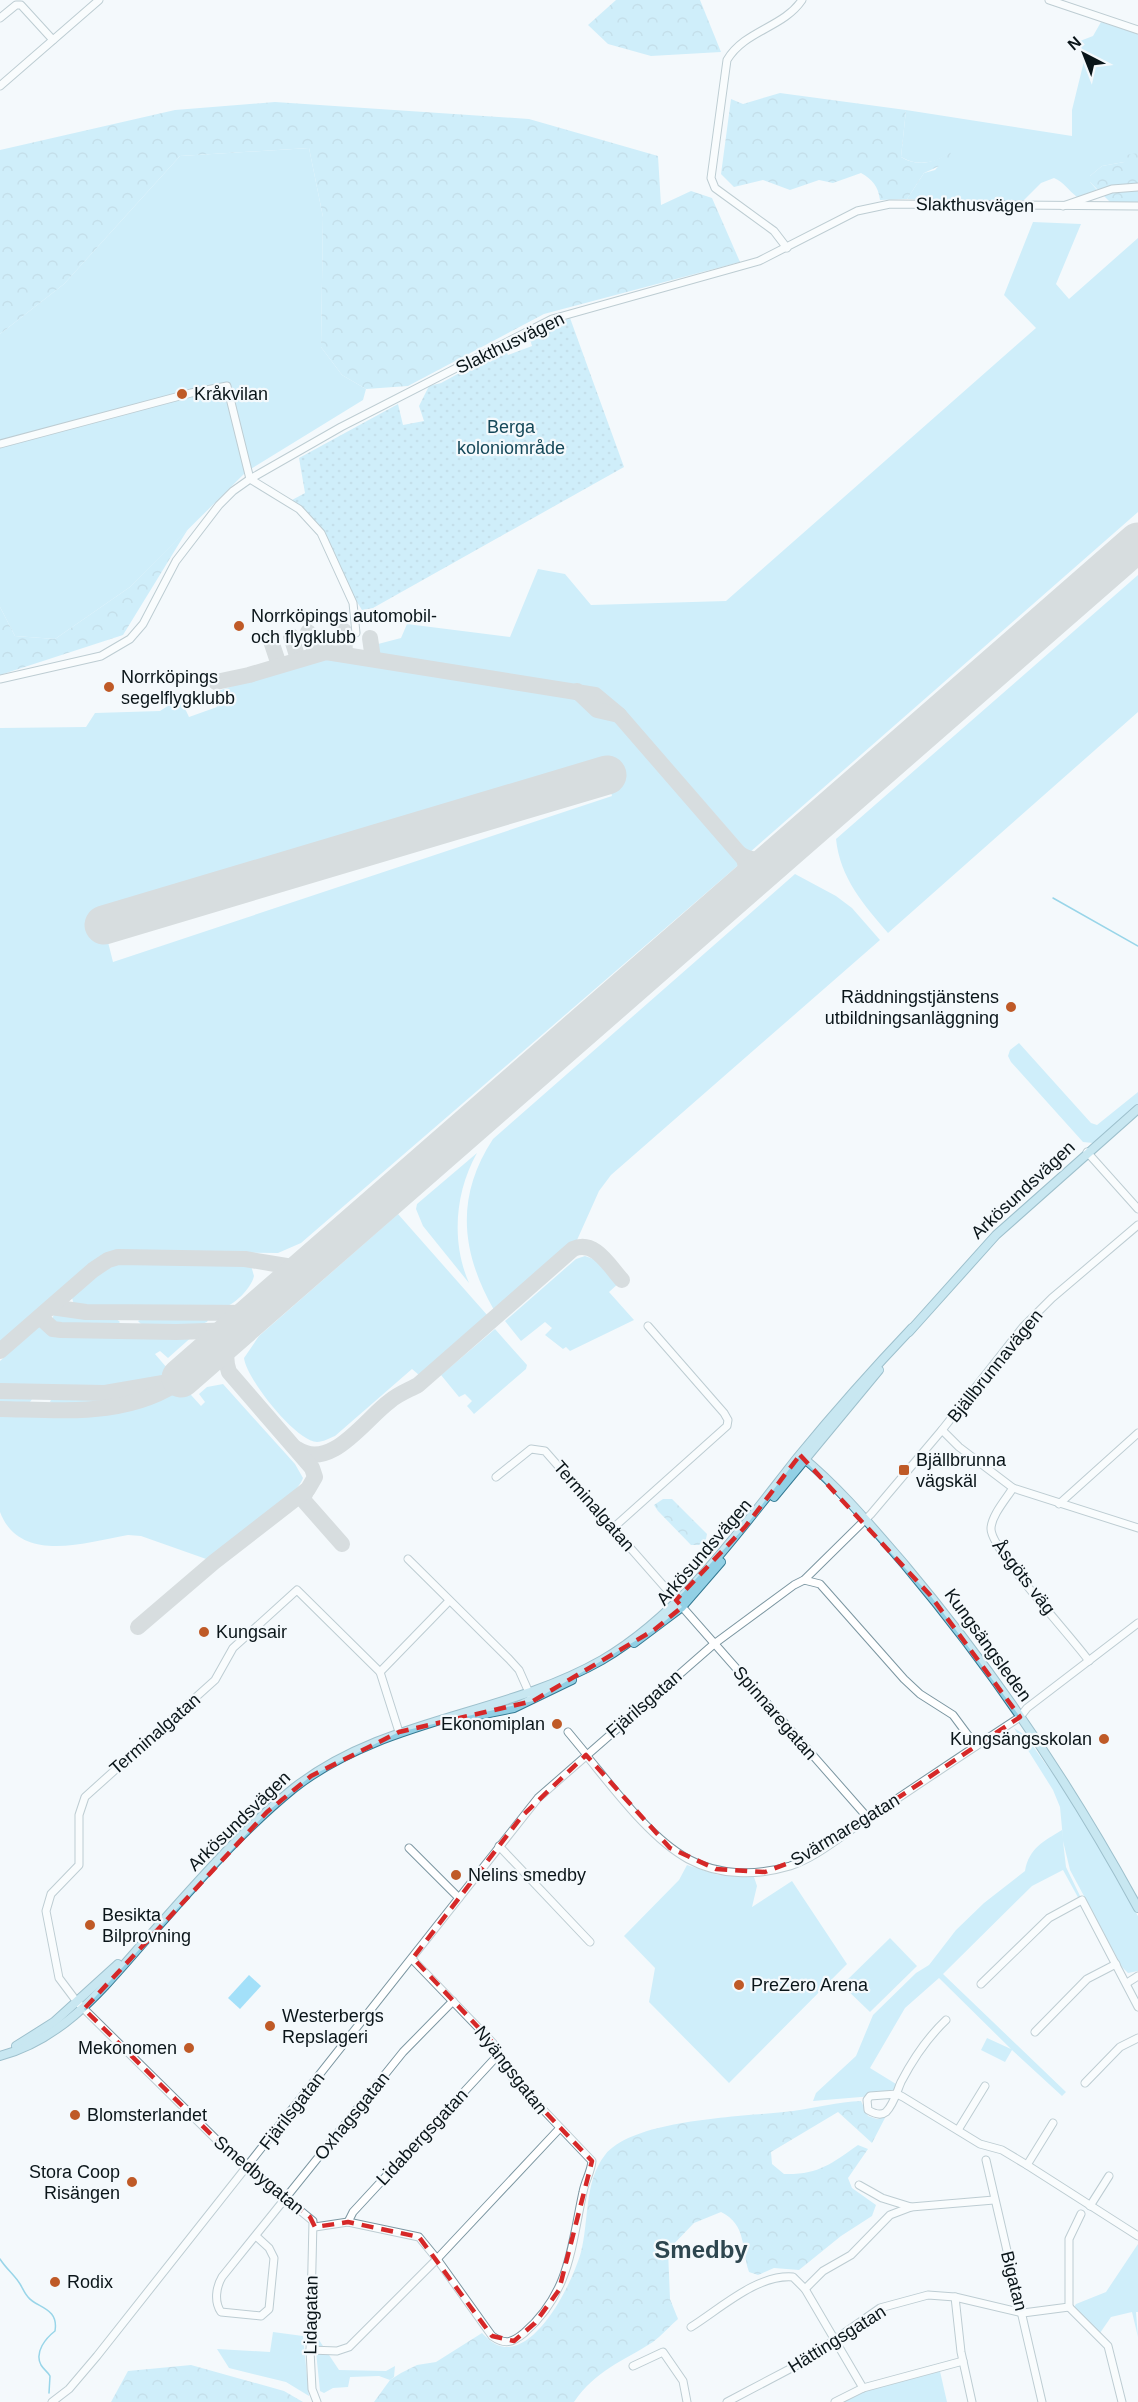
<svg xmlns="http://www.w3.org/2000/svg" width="1138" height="2402" font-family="Helvetica,sans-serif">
<defs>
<pattern id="forest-crowns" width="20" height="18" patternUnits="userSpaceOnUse" patternTransform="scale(1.5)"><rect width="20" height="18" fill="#a3e0f9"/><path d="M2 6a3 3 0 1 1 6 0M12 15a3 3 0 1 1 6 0" fill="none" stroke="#8bbfd5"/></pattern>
<pattern id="garden-dots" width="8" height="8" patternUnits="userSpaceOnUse" patternTransform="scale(1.5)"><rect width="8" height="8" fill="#a3e0f9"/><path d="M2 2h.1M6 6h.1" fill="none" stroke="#8bbfd5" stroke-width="1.8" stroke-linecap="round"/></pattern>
</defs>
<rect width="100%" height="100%" fill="#f4f9fc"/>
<!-- grass -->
<g fill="#a3e0f9" fill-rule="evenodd">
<path d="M 1101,22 L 1138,34 L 1138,154 L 1124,162 L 1102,166 L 1090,176 L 1090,182 L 1097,190 L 1077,197 C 1068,190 1064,182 1054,178 L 1041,183 L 1023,201 L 997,203 L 907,199 L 924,173 L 935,170 L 950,153 C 935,163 918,167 901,157 L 906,110 L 1072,136 L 1072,110 L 1084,61 L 1080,41 L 1093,36 Z"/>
<path d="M 309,148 L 323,217 L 321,347 L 342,375 L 366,389 L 363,400 L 246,472 L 130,587 L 55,639 L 15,636 L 0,607 L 0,334 L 64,284 L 180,156 Z"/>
<path d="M 1033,222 L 1081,224 L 1056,284 L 1069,299 L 1138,238 L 1138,512 L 749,853 L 659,750 L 604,693 L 379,656 L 378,644 L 401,638 L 407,624 L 510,637 L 538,569 L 565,574 L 591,605 L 726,601 L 1036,328 L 1004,295 Z"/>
<path d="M 1138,575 L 1138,712 L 888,933 C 864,905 840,878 836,839 Z"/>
<path d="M 330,658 L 577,699 L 591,713 L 618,721 L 669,775 L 742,862 L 301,1243 L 278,1253 L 136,1251 L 102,1258 L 0,1346 L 0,728 L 86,727 L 95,713 L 160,711 L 180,698 L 189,717 L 217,707 L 215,692 L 305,661 ZM 602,761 L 612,796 L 113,962 L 100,910 Z"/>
<path d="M 795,874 L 836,896 L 852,908 L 880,940 L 611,1175 L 599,1191 L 573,1249 L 570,1246 L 494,1310 C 461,1252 455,1197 493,1139 Z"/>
<path d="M 1019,1043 L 1091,1123 L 1097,1125 L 1138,1092 L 1138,1104 L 1093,1143 L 1083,1142 L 1011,1062 L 1008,1056 L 1010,1050 Z"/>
<path d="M 477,1153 C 455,1192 451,1242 469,1283 L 423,1226 L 416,1209 L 417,1204 Z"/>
<path d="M 398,1214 L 488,1316 L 419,1375 L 412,1369 L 335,1436 C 330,1438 323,1442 317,1442 C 295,1441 246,1378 244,1358 L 259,1336 Z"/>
<path d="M 585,1256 L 599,1261 L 619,1283 L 609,1292 L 634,1320 L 570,1351 L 566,1347 L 563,1349 L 545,1335 L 552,1328 L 545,1322 L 521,1341 L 505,1321 L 576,1259 Z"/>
<path d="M 119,1261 L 250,1262 L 254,1276 C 251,1289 234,1305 221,1309 L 75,1308 L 72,1298 C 84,1283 102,1269 119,1261 Z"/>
<path d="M 54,1314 L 114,1317 L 120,1322 C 111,1333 63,1329 52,1320 Z"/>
<path d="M 210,1316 L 207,1322 L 197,1326 L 144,1327 L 138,1321 L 146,1317 Z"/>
<path d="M 43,1323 L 53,1332 L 65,1334 L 195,1334 L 168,1358 L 160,1351 L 155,1354 L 173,1375 L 148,1383 L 120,1386 L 0,1386 L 0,1361 Z"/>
<path d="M 495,1329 L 527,1365 L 526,1369 L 474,1414 L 467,1406 L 472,1401 L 465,1394 L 459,1397 L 441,1375 Z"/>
<path d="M 223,1384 L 295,1464 L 303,1478 C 296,1499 229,1544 209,1560 L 141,1536 L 128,1535 C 87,1542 20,1565 0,1512 L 0,1409 C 72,1412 116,1422 182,1385 L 201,1406 L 205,1402 L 199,1394 L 207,1387 Z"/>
<path d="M 167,1386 L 115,1405 L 58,1405 L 50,1402 L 53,1395 L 121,1395 Z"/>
<path d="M 0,1394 L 25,1394 L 32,1399 L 28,1405 L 0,1404 Z"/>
<path d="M 1014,1728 L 1025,1735 L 1075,1805 L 1138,1916 L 1138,1971 L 1128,1973 L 1122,1967 L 1070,1870 L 1063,1841 L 1066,1867 L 1082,1900 L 1080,1901 L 1063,1870 L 1032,1886 L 943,1974 L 1066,2092 L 1062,2096 L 1012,2050 L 1005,2062 L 981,2050 L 987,2038 L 1011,2049 L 939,1978 L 905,2008 L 870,2068 L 896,2084 L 901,2083 L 897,2094 L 813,2101 L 816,2093 L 856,2056 L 873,2015 L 916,1973 L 929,1965 L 956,1930 L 984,1903 L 1025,1871 C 1029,1848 1044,1841 1062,1830 L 1063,1839 L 1060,1807 L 1053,1790 Z"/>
<path d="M 687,1865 L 718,1875 L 754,1877 L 757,1886 L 752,1907 L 792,1881 L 847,1964 L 729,2083 L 649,2002 L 655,1968 L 624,1936 L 679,1880 Z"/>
<path d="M 890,1938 L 917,1966 L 870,2012 L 842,1985 Z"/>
<path d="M 249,1975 L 261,1986 L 240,2009 L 228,1998 Z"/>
<path d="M 1138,2244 L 1138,2312 L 1136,2312 L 1138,2337 L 1132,2312 L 1111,2317 L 1100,2333 L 1074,2307 L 1076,2304 L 1106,2292 Z"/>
<path d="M 273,2332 L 303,2336 L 309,2396 L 286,2382 L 229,2368 L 217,2349 L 270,2352 Z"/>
<path d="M 319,2340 L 339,2370 L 386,2371 L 395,2366 L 394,2377 L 390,2380 L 379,2376 L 350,2377 L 348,2387 L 333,2388 L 324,2393 L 320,2391 L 315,2342 Z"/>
<path d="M 939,2367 L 947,2402 L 835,2402 L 863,2388 Z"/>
</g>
<!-- forest -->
<g fill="url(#forest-crowns)">
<path d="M 616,0 L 700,0 L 721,52 L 651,56 L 608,44 L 588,25 Z"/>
<path d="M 780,93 L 906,110 L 901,157 C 919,168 935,162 951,152 L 948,162 L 924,173 L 907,199 L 880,200 C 878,186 873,180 861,173 L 833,183 L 819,180 L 790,190 L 763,180 L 734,187 L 721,174 L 731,99 L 743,104 Z"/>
<path d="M 275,102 L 529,119 L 658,156 L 661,205 L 691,191 L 712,198 L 740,262 L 544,314 L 408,386 L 366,389 L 342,375 L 321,347 L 323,217 L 309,148 L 180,156 L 64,284 L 0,334 L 0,150 L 175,110 Z"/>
<path d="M 1138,153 L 1138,203 L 1110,202 L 1090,182 L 1090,176 L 1102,166 L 1124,162 L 1126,155 Z"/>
<path d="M 188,529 L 123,635 L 0,675 L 0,607 L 15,636 L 55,639 L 130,587 Z"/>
<path d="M 663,1499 L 672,1499 L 707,1534 L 706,1539 L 699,1545 L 691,1545 L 658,1511 L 654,1505 Z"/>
<path d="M 861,2101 L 868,2116 L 877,2119 L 886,2116 L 872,2143 L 838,2112 L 771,2152 L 772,2164 L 784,2174 C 818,2175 831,2164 858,2145 L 868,2149 L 848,2178 L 852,2188 L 876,2205 L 872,2216 L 841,2236 L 799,2270 L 774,2268 L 758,2275 L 749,2272 C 741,2248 747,2225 721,2212 L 694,2223 L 668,2250 L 670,2299 L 678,2319 C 670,2326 662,2335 653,2342 C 622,2362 596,2370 574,2402 L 374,2402 L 390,2380 L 401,2373 L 417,2365 L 436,2362 L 482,2333 C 488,2339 495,2346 505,2347 C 540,2349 573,2281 581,2252 C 589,2222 584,2181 605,2155 C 635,2118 747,2117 793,2111 C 815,2108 838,2102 861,2101 Z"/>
<path d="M 191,2365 L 284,2391 L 303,2402 L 111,2402 L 128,2371 Z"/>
</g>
<!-- garden -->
<path fill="url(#garden-dots)" d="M 570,318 L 624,467 L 373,608 L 362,610 L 350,591 L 325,536 L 292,500 L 305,493 L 299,458 L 398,404 L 403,425 L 424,421 L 419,406 L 429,386 L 441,383 L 505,348 L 508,355 L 532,346 L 529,336 Z"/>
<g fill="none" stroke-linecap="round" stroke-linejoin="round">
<!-- stream -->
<g stroke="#2aa9d2" stroke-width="1.5">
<path d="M 1053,898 L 1138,946"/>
<path d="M 0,2259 C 5,2267 12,2273 18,2281 C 22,2286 24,2293 28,2297 C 36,2308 59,2307 55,2331 C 46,2338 34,2352 41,2365 C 44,2370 48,2372 50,2376 L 49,2393"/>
</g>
<!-- taxiway -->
<g stroke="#b3babd" stroke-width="16">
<path d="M 344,631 L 345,654"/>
<path d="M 308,632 L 316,653"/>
<path d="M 291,636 L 298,659"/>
<path d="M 270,638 L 279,665"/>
<path d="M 370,638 L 373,659"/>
<path d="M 216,682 L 249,675 L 326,652 L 595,695 L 619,715 L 744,859 C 752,882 733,895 718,909"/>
<path d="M 577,691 L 597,710 L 619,715"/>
<path d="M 740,854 C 763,870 785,848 803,835"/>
<path d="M 51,1307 L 86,1312 L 256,1313"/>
<path d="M 40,1317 L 53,1329 L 61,1330 L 176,1332 L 236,1330"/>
<path d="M 0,1351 L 93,1270 L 108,1260 L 118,1257 L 245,1259 L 305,1269"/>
<path d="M 0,1391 L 105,1393 L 163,1383"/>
<path d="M 0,1409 C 61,1410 130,1418 183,1379"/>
<path d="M 297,1449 C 331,1472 365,1419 390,1401 C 398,1394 409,1390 418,1385 L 573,1249 C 595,1239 609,1266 622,1280"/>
<path d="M 307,1490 L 303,1498 L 305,1502 L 342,1544"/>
<path d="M 138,1627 L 214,1562 L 308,1489 L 315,1477 L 312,1468 L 229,1372 C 222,1352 229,1339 243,1324"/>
</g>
<!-- runway -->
<g stroke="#b3babd" stroke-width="39">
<path d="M 104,925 L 607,775"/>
<path d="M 181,1378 L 1138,542"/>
</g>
<defs>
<g id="minor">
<path d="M 1049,0 L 1138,30"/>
<path d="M 0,18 L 16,5 L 21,5 L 53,40"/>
<path d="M 0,86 L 99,0"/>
<path d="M 1063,206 L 1112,189 L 1138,187"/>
<path d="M 787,248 L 774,231 L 715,188 L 711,178 L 727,60 C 745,30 783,28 802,0"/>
<path d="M 0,444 L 191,393 L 227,386 L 250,479 L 299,509 L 321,533 L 353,603 L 356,633"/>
<path d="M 0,679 L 101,656 L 130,639 L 143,624 L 176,561 L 219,505 L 233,491 L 250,479 L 341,427 L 552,319 L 759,261 L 857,211 L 890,204 L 1138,206"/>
<path d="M 1087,1152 L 1138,1209"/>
<path d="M 942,1430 L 959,1447 L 1013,1488 L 1138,1528"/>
<path d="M 496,1477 L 531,1449 L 545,1451 L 868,1818"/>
<path d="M 1013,1488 C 1006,1499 991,1516 991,1529 C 991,1550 1072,1637 1089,1661"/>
<path d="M 1059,1504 L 1138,1433"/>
<path d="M 613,1528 L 727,1426 L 728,1420 L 724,1413 L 648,1326"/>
<path d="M 408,1559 L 509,1659 L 519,1670 L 531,1697"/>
<path d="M 804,1580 L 820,1584 L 904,1679 L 920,1694 L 953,1715 L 976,1746"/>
<path d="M 380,1672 L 449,1601"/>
<path d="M 568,1732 L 587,1755"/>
<path d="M 586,1755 C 614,1789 650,1838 688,1859 C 719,1876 757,1876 790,1866 C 817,1857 841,1836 864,1821 C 916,1786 968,1751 1020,1717 L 1027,1708 L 1138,1623"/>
<path d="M 499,1846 L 590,1942"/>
<path d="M 409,1848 L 459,1898"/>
<path d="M 1127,1983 L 1138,1976"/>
<path d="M 981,1984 L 1049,1918 L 1082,1900 L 1138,2007"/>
<path d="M 946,2020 C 928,2037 913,2059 901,2082 C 897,2091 894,2104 886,2112 C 881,2116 873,2113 868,2110 L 867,2100 L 870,2096 L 897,2094 L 903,2097 L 980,2144 L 1002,2150 L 1027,2165 L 1138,2236"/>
<path d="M 1035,2032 L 1087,1979 L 1116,1964"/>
<path d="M 1085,2083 L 1120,2047 L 1138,2038"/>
<path d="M 958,2130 L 985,2086"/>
<path d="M 986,2160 L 1042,2402"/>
<path d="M 1027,2165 L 1053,2123"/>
<path d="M 859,2185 L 882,2198 L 911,2207"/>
<path d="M 1090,2206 L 1109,2176"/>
<path d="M 348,2222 L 353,2212 L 499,2054"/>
<path d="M 315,2227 L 348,2222 L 419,2237 L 437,2259 L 559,2129"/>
<path d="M 256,2236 L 269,2248 L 274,2258 L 269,2309 L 261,2316 L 221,2312 C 214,2302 216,2287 222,2277 L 403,2052 L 453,2001"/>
<path d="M 805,2289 L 823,2271 L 851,2255 L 890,2215 L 911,2207 L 994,2200"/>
<path d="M 955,2297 L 961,2352 L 972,2402"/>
<path d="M 1069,2307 L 1108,2346 L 1122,2402"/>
<path d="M 1069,2307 L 1069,2239 L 1081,2214"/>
<path d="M 691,2327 C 720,2309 757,2274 793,2277 L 805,2289 L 863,2388"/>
<path d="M 310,2350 L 337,2351 L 349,2347 L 437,2259 L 492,2336 C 505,2345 512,2343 524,2333 C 570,2293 571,2247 583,2192 C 585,2181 591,2172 592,2161 L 512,2077 L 493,2043 L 412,1959"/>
<path d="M 633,2366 L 663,2352 L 683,2381 L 687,2402"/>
<path d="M 52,2402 L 69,2389 L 97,2356 L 538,1798 L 714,1644 L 794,1585 L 804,1580 L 871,1514 L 942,1430 L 1023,1327 L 1052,1298 L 1138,1225"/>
<path d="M 317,2402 L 312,2389 L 310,2350 L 313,2221 L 231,2154 L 77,2002 L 59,1978 L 46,1911 L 51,1894 L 79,1865 L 79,1815 L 85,1797 L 215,1680 L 233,1648 L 297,1590 L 380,1672 L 399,1732"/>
<path d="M 727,2402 L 803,2362 L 880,2308 L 928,2295 L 955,2297 L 1023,2313 L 1069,2307"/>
<path d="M 835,2402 L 863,2388 L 963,2361"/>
</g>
<g id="major">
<path d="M 909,1332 L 996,1235 L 1138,1109"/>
<path d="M 801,1456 C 840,1488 872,1527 905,1565 C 994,1671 1072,1787 1138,1908"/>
<path d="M 774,1497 L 879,1370"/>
<path d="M 634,1643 L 682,1607 L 721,1562"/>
<path d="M 454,1720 L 514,1708 L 572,1680"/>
<path d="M 16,2046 L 54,2022 L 118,1964"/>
<path d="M 0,2056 C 67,2038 107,1983 151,1934 C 196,1884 242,1830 294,1788 C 385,1717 504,1716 602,1660 C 681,1614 741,1529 797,1458 C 834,1413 872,1370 912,1328"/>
</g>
</defs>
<!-- minor casing -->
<use href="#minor" stroke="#7b96a1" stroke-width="9"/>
<!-- major casing -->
<use href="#major" stroke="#347a93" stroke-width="10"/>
<!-- minor -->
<use href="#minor" stroke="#fff" stroke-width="7"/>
<!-- major -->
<use href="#major" stroke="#92d0e5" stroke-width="8"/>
</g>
<!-- marked area -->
<path d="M0 0H1138V2402H0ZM 800,1455 L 930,1595 L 1020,1717 L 813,1854 L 765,1872 L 716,1869 L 670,1848 L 586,1755 L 522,1816 L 413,1958 L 493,2043 L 512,2077 L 592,2161 L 559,2290 L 535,2323 L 514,2341 L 492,2336 L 419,2237 L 348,2222 L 315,2227 L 310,2217 L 231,2154 L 84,2009 L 267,1812 L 311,1776 L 399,1732 L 533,1701 L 654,1630 L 682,1607 L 676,1600 L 745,1527 Z" fill="#f4f9fc" fill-opacity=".55" fill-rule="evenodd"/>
<path fill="none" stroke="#d62828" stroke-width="4.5" stroke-dasharray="12 8" stroke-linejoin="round" d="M 800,1455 L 930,1595 L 1020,1717 L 813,1854 L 765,1872 L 716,1869 L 670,1848 L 586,1755 L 522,1816 L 413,1958 L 493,2043 L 512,2077 L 592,2161 L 559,2290 L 535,2323 L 514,2341 L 492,2336 L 419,2237 L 348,2222 L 315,2227 L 310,2217 L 231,2154 L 84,2009 L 267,1812 L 311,1776 L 399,1732 L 533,1701 L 654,1630 L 682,1607 L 676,1600 L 745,1527 Z"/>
<!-- markers -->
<g fill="#bf5a27" stroke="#f4f9fc" stroke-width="2">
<circle cx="182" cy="394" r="6"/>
<circle cx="239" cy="626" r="6"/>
<circle cx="109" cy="687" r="6"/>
<circle cx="1011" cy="1007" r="6"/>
<rect x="898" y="1464" width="12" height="12" rx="3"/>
<circle cx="204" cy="1632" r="6"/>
<circle cx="557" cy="1724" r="6"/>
<circle cx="1104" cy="1739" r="6"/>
<circle cx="456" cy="1875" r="6"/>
<circle cx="90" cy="1925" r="6"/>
<circle cx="739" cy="1985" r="6"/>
<circle cx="270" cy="2026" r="6"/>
<circle cx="189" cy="2048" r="6"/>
<circle cx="75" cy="2115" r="6"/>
<circle cx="132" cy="2182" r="6"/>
<circle cx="55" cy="2282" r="6"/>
</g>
<g text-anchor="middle" stroke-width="4.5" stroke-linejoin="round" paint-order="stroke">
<!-- street labels -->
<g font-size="18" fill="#0a1519" stroke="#f4f9fc">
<text transform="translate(975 205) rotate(1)" y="6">Slakthusvägen</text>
<text transform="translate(510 343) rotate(-26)" y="6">Slakthusvägen</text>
<text transform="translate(1023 1190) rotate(-43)" y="6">Arkösundsvägen</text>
<text transform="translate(995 1366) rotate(-51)" y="6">Bjällbrunnavägen</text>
<text transform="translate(594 1506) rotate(49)" y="6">Terminalgatan</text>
<text transform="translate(704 1552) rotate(-49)" y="6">Arkösundsvägen</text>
<text transform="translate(1024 1577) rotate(52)" y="6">Åsgöts väg</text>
<text transform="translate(988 1645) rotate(54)" y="6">Kungsängsleden</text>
<text transform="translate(644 1704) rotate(-41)" y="6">Fjärilsgatan</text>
<text transform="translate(775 1713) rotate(49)" y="6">Spinnaregatan</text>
<text transform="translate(155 1734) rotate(-41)" y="6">Terminalgatan</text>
<text transform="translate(239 1821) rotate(-44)" y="6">Arkösundsvägen</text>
<text transform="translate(845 1830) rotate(-31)" y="6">Svärmaregatan</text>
<text transform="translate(511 2070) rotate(52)" y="6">Nyängsgatan</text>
<text transform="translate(292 2111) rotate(-52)" y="6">Fjärilsgatan</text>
<text transform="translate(352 2116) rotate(-51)" y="6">Oxhagsgatan</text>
<text transform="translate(422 2137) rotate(-47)" y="6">Lidabergsgatan</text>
<text transform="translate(259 2175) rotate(40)" y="6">Smedbygatan</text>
<text transform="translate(1014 2281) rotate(76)" y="6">Bigatan</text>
<text transform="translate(311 2315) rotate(-89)" y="6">Lidagatan</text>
<text transform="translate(837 2339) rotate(-32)" y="6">Hättingsgatan</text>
</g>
<!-- poi labels -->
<g font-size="18" fill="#0a1519" stroke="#f4f9fc" text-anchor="start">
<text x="194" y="400">Kråkvilan</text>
<text x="251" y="622">Norrköpings automobil-<tspan x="251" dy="21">och flygklubb</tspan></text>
<text x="121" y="683">Norrköpings<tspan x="121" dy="21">segelflygklubb</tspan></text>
<text x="999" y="1003" text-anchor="end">Räddningstjänstens<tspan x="999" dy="21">utbildningsanläggning</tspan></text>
<text x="916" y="1466">Bjällbrunna<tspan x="916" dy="21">vägskäl</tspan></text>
<text x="216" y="1638">Kungsair</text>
<text x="545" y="1730" text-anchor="end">Ekonomiplan</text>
<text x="1092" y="1745" text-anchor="end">Kungsängsskolan</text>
<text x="468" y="1881">Nelins smedby</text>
<text x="102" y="1921">Besikta<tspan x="102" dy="21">Bilprovning</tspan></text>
<text x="751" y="1991">PreZero Arena</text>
<text x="282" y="2022">Westerbergs<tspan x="282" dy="21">Repslageri</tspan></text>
<text x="177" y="2054" text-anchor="end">Mekonomen</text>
<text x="87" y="2121">Blomsterlandet</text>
<text x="120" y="2178" text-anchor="end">Stora Coop<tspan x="120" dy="21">Risängen</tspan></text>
<text x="67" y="2288">Rodix</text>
</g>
<!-- park labels -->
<g font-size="18" fill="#154859" stroke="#f4f9fc">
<text x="511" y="433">Berga<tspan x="511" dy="21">koloniområde</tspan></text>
</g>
<!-- district labels -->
<g font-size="24" font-weight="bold" fill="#2d464f" stroke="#f4f9fc">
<text x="701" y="2258">Smedby</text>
</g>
</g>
<!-- north arrow -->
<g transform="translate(1084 54) rotate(318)" stroke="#f4f9fc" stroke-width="4.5" paint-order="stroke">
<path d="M0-4.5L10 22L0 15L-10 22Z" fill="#0a1519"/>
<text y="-9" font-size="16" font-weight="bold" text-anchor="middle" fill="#0a1519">N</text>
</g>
</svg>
